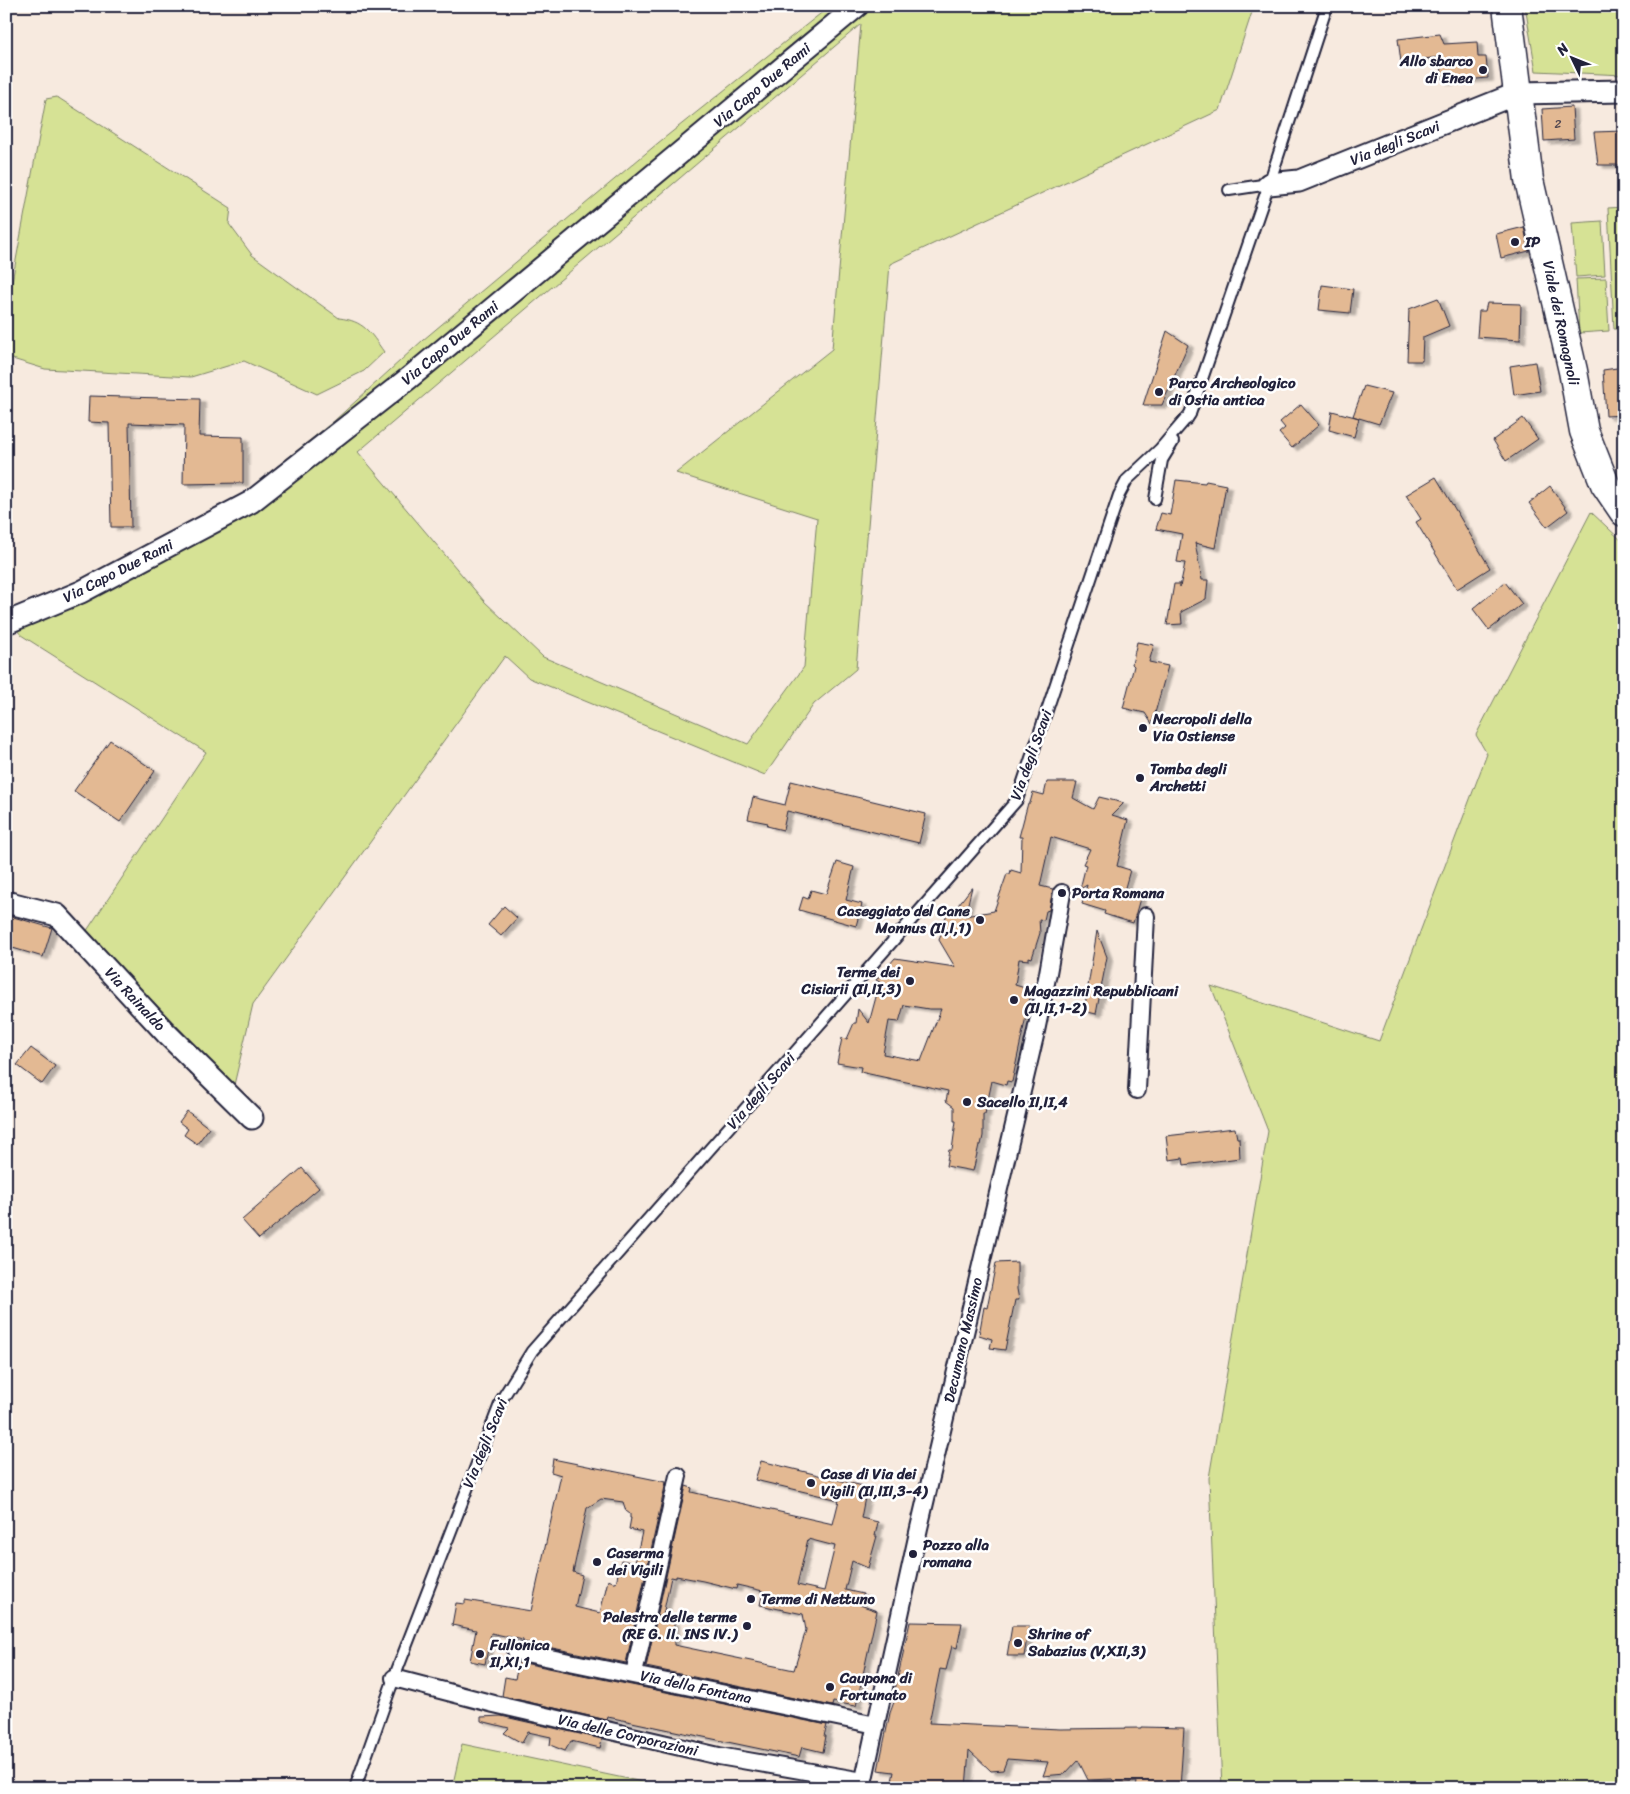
<svg xmlns="http://www.w3.org/2000/svg" width="1630" height="1794" font-family="Sriracha,sans-serif">
<defs>
<filter id="shadow"><feDropShadow dx="5.5" dy="3" stdDeviation="1" flood-color="#0004"/></filter>
</defs>
<rect width="100%" height="100%" fill="#f7eadf"/>
<filter id="ink" filterUnits="userSpaceOnUse"><feTurbulence type="fractalNoise" baseFrequency=".02" numOctaves="2"/><feDisplacementMap in="SourceGraphic" scale="10" xChannelSelector="R" yChannelSelector="G"/><feConvolveMatrix kernelMatrix="1 2 1 2 8 2 1 2 1" color-interpolation-filters="sRGB"/></filter>
<g filter="url(#ink)">
<!-- green -->
<g fill="#d6e295" stroke="#7c8268" fill-rule="evenodd">
<path d="M 830,6 L 1254,6 L 1220,110 L 890,264 L 856,669 L 814,704 L 765,775 L 529,678 L 505,656 L 253,1004 L 234,1085 L 86,932 L 206,752 L 21,635 L 6,616 L 6,611 L 106,569 L 235,500 L 334,421 L 423,340 L 658,143 ZM 861,24 L 832,349 L 676,473 L 817,518 L 804,667 L 748,744 L 543,657 L 484,601 L 358,452 Z"/>
<path d="M 1525,6 L 1624,6 L 1624,75 L 1536,71 Z"/>
<path d="M 57,97 L 231,208 L 229,224 L 252,255 L 339,318 C 364,321 370,332 384,352 L 364,371 L 317,394 L 244,361 L 191,377 L 45,369 L 6,357 L 6,314 L 46,99 Z"/>
<path d="M 1624,207 L 1624,329 L 1614,329 L 1608,208 Z"/>
<path d="M 1602,221 L 1605,275 L 1576,277 L 1572,223 Z"/>
<path d="M 1606,278 L 1609,331 L 1579,333 L 1576,279 Z"/>
<path d="M 1591,512 L 1624,543 L 1624,1788 L 1222,1788 L 1209,1478 L 1268,1131 L 1211,986 L 1379,1041 L 1487,754 L 1476,735 Z"/>
<path d="M 462,1744 L 671,1788 L 452,1788 Z"/>
</g>
<!-- building -->
<g fill="#e3b993" stroke="#22223b" fill-rule="evenodd" filter="url(#shadow)">
<path d="M 1440,34 L 1444,44 L 1477,42 L 1478,57 L 1486,57 L 1488,78 L 1443,82 L 1440,57 L 1401,62 L 1398,39 Z"/>
<path d="M 1572,107 L 1574,139 L 1544,141 L 1542,109 Z"/>
<path d="M 1624,131 L 1624,165 L 1598,165 L 1594,132 Z"/>
<path d="M 1524,227 L 1529,251 L 1501,258 L 1496,234 Z"/>
<path d="M 1322,285 L 1353,289 L 1350,313 L 1319,310 Z"/>
<path d="M 1438,298 L 1449,326 L 1423,337 L 1422,361 L 1407,361 L 1409,309 Z"/>
<path d="M 1487,303 L 1521,304 L 1520,340 L 1477,337 L 1479,311 L 1485,311 Z"/>
<path d="M 1167,331 L 1188,345 L 1162,405 L 1143,405 Z"/>
<path d="M 1535,362 L 1540,391 L 1514,395 L 1510,366 Z"/>
<path d="M 1624,367 L 1624,415 L 1606,416 L 1603,370 Z"/>
<path d="M 1364,386 L 1392,393 L 1379,424 L 1359,418 L 1354,437 L 1329,430 L 1332,411 L 1359,418 L 1353,416 Z"/>
<path d="M 89,396 L 200,399 L 199,436 L 243,437 L 243,483 L 183,484 L 184,425 L 129,423 L 131,527 L 111,527 L 109,423 L 88,422 Z"/>
<path d="M 1301,404 L 1319,425 L 1292,448 L 1279,433 L 1285,428 L 1280,422 Z"/>
<path d="M 1523,418 L 1538,439 L 1506,461 L 1493,440 Z"/>
<path d="M 1436,477 L 1490,568 L 1457,589 L 1416,522 L 1421,519 L 1406,495 Z"/>
<path d="M 1176,480 L 1205,483 L 1206,481 L 1226,485 L 1215,548 L 1195,543 L 1202,580 L 1208,580 L 1206,599 L 1181,612 L 1182,624 L 1167,625 L 1174,584 L 1180,584 L 1180,587 L 1185,563 L 1177,562 L 1182,534 L 1156,529 L 1161,513 L 1170,515 Z"/>
<path d="M 1550,486 L 1568,511 L 1547,527 L 1529,503 Z"/>
<path d="M 1505,582 L 1522,604 L 1489,630 L 1473,609 Z"/>
<path d="M 1137,642 L 1154,645 L 1149,662 L 1168,666 L 1152,724 L 1145,713 L 1123,708 L 1134,666 L 1132,664 Z"/>
<path d="M 110,740 L 155,771 L 120,822 L 74,791 Z"/>
<path d="M 791,781 L 926,814 L 919,843 L 787,811 L 783,830 L 767,826 L 768,823 L 748,819 L 753,797 L 785,805 Z"/>
<path d="M 1047,782 L 1077,782 L 1073,798 L 1093,809 L 1099,797 L 1124,803 L 1112,815 L 1128,820 L 1117,866 L 1130,870 L 1124,891 L 1141,895 L 1133,923 L 1104,914 L 1105,911 L 1082,904 L 1087,885 L 1080,889 L 1086,865 L 1083,864 L 1090,849 L 1051,837 L 1040,886 L 1053,889 L 1049,910 L 1046,911 L 1044,920 L 1039,919 L 1040,933 L 1032,958 L 1029,957 L 1029,960 L 1019,959 L 1015,985 L 1025,988 L 1025,989 L 1028,990 L 1027,992 L 1031,993 L 1012,1082 L 1007,1081 L 1006,1085 L 992,1081 L 985,1114 L 983,1114 L 983,1136 L 981,1145 L 979,1145 L 973,1171 L 946,1166 L 949,1150 L 952,1150 L 956,1121 L 954,1121 L 954,1107 L 946,1101 L 948,1091 L 860,1072 L 861,1067 L 837,1063 L 842,1038 L 847,1039 L 854,1023 L 856,1023 L 858,1009 L 869,1023 L 880,982 L 876,980 L 895,958 L 955,967 L 939,940 L 947,913 L 952,913 L 972,887 L 965,916 L 994,911 L 1007,874 L 1010,874 L 1011,870 L 1021,873 L 1022,837 L 1019,837 L 1028,803 L 1030,803 L 1033,792 L 1044,795 ZM 904,1005 L 929,1009 L 941,1009 L 921,1061 L 883,1054 L 889,1021 L 899,1022 Z"/>
<path d="M 837,862 L 854,867 L 846,900 L 862,904 L 856,926 L 799,910 L 803,897 L 808,899 L 811,890 L 826,894 Z"/>
<path d="M 504,906 L 517,918 L 501,936 L 488,925 Z"/>
<path d="M 6,915 L 52,928 L 43,957 L 6,946 Z"/>
<path d="M 1097,931 L 1107,957 L 1096,1014 L 1084,1011 Z"/>
<path d="M 31,1048 L 55,1066 L 42,1084 L 17,1065 Z"/>
<path d="M 187,1111 L 209,1128 L 197,1144 L 184,1135 L 188,1129 L 179,1122 Z"/>
<path d="M 1235,1128 L 1237,1138 L 1239,1138 L 1240,1158 L 1184,1165 L 1183,1158 L 1169,1160 L 1166,1136 Z"/>
<path d="M 302,1168 L 319,1188 L 259,1239 L 242,1220 Z"/>
<path d="M 1017,1262 L 1017,1289 L 1019,1300 L 1015,1300 L 1005,1350 L 990,1348 L 992,1339 L 979,1335 L 984,1307 L 987,1308 L 996,1263 Z"/>
<path d="M 553,1459 L 666,1482 L 626,1663 L 523,1642 L 523,1640 L 491,1633 L 485,1664 L 470,1661 L 476,1630 L 452,1625 L 456,1603 L 465,1604 L 465,1600 L 531,1611 L 561,1475 L 551,1472 ZM 601,1499 L 623,1502 L 626,1511 L 630,1514 L 630,1518 L 631,1518 L 629,1529 L 642,1532 L 635,1563 L 621,1560 L 616,1583 L 608,1580 L 600,1613 L 575,1607 L 582,1575 L 573,1572 L 587,1508 Z"/>
<path d="M 761,1461 L 867,1487 L 861,1518 L 878,1522 L 875,1536 L 877,1536 L 868,1568 L 852,1561 L 845,1590 L 863,1594 L 860,1605 L 877,1611 L 856,1706 L 833,1702 L 832,1706 L 646,1667 L 686,1486 L 692,1488 L 691,1492 L 833,1524 L 839,1500 L 755,1480 ZM 808,1539 L 835,1546 L 824,1591 L 797,1585 ZM 676,1576 L 703,1581 L 736,1589 L 737,1585 L 763,1591 L 760,1605 L 803,1614 L 806,1630 L 794,1670 L 674,1645 L 674,1622 L 662,1620 L 671,1577 L 676,1578 Z"/>
<path d="M 910,1622 L 962,1623 L 957,1648 L 952,1646 L 946,1670 L 940,1669 L 929,1723 L 1060,1729 L 1141,1728 L 1141,1727 L 1184,1728 L 1180,1788 L 1136,1788 L 1137,1782 L 1123,1783 L 1122,1782 L 1115,1782 L 1112,1779 L 1088,1780 L 1078,1760 L 1065,1774 L 1043,1776 L 1048,1762 L 1007,1759 L 1003,1770 L 991,1771 L 969,1750 L 966,1788 L 909,1788 L 910,1785 L 892,1781 L 894,1772 L 878,1770 L 890,1713 L 895,1699 L 893,1699 Z"/>
<path d="M 1012,1626 L 1029,1626 L 1024,1656 L 1007,1656 Z"/>
<path d="M 519,1662 L 827,1725 L 824,1736 L 826,1736 L 823,1752 L 802,1747 L 799,1757 L 608,1717 L 607,1720 L 502,1696 L 505,1677 L 515,1679 Z"/>
<path d="M 501,1716 L 602,1739 L 600,1748 L 571,1741 L 565,1751 L 550,1745 L 551,1737 L 528,1732 L 522,1743 L 504,1733 L 509,1728 L 481,1721 L 481,1717 Z"/>
</g>
<g fill="none" stroke-linecap="round" stroke-linejoin="round">
<defs>
<g id="service">
<path d="M 1229,190 L 1269,184"/>
<path d="M 1187,419 L 1190,414 L 1269,184 L 1327,6"/>
<path d="M 1155,499 L 1162,460 L 1173,442"/>
<path d="M 355,1788 L 394,1678 L 502,1399 L 532,1351 L 1017,800 L 1119,495 L 1127,480 L 1160,449 L 1190,414"/>
</g>
<g id="pedestrian">
<path d="M 1137,1090 L 1146,916"/>
<path d="M 516,1651 L 876,1725"/>
<path d="M 634,1674 L 678,1476"/>
<path d="M 394,1678 L 494,1704 L 719,1756 L 863,1781"/>
<path d="M 862,1788 L 919,1528 L 1035,1036 L 1048,973 L 1062,893"/>
</g>
<g id="minor">
<path d="M 1269,184 L 1299,181 L 1518,93 L 1624,91"/>
<path d="M 6,623 L 81,592 L 251,502 L 409,378 L 857,6"/>
<path d="M 6,902 L 57,915 L 166,1033 L 252,1118"/>
</g>
<path id="secondary" d="M 1507,6 L 1529,180 L 1573,371 L 1584,431 L 1605,484 L 1624,512"/>
</defs>
<!-- service casing -->
<use href="#service" stroke="#22223b" stroke-width="14"/>
<!-- pedestrian casing -->
<use href="#pedestrian" stroke="#22223b" stroke-width="20"/>
<!-- minor casing -->
<use href="#minor" stroke="#22223b" stroke-width="25"/>
<!-- secondary casing -->
<use href="#secondary" stroke="#22223b" stroke-width="31"/>
<!-- service -->
<use href="#service" stroke="#fff" stroke-width="10"/>
<!-- pedestrian -->
<use href="#pedestrian" stroke="#fff" stroke-width="16"/>
<!-- minor -->
<use href="#minor" stroke="#fff" stroke-width="21"/>
<!-- secondary -->
<use href="#secondary" stroke="#fff" stroke-width="28"/>
</g>
</g>
<!-- markers -->
<g fill="#22223b" stroke="#fff" stroke-width="2">
<circle cx="1483" cy="70" r="5"/>
<circle cx="1515" cy="242" r="5"/>
<circle cx="1159" cy="392" r="5"/>
<circle cx="1143" cy="728" r="5"/>
<circle cx="1140" cy="778" r="5"/>
<circle cx="1062" cy="893" r="5"/>
<circle cx="980" cy="920" r="5"/>
<circle cx="910" cy="981" r="5"/>
<circle cx="1014" cy="1000" r="5"/>
<circle cx="967" cy="1102" r="5"/>
<circle cx="811" cy="1483" r="5"/>
<circle cx="913" cy="1554" r="5"/>
<circle cx="597" cy="1562" r="5"/>
<circle cx="751" cy="1599" r="5"/>
<circle cx="747" cy="1626" r="5"/>
<circle cx="1018" cy="1643" r="5"/>
<circle cx="480" cy="1654" r="5"/>
<circle cx="830" cy="1687" r="5"/>
</g>
<g text-anchor="middle" stroke-width="5" stroke-linejoin="round" paint-order="stroke">
<!-- number labels -->
<g font-size="12" fill="#524851">
<text x="1558" y="128">2</text>
</g>
<!-- poi labels -->
<g font-size="15" font-weight="bold" fill="#22223b" stroke="#fff" text-anchor="start">
<text x="1473" y="66" text-anchor="end">Allo sbarco<tspan x="1473" dy="17">di Enea</tspan></text>
<text x="1525" y="247">IP</text>
<text x="1169" y="388">Parco Archeologico<tspan x="1169" dy="17">di Ostia antica</tspan></text>
<text x="1153" y="724">Necropoli della<tspan x="1153" dy="17">Via Ostiense</tspan></text>
<text x="1150" y="774">Tomba degli<tspan x="1150" dy="17">Archetti</tspan></text>
<text x="1072" y="898">Porta Romana</text>
<text x="970" y="916" text-anchor="end">Caseggiato del Cane<tspan x="970" dy="17">Monnus (II,I,1)</tspan></text>
<text x="900" y="977" text-anchor="end">Terme dei<tspan x="900" dy="17">Cisiarii (II,II,3)</tspan></text>
<text x="1024" y="996">Magazzini Repubblicani<tspan x="1024" dy="17">(II,II,1-2)</tspan></text>
<text x="977" y="1107">Sacello II,II,4</text>
<text x="821" y="1479">Case di Via dei<tspan x="821" dy="17">Vigili (II,III,3-4)</tspan></text>
<text x="923" y="1550">Pozzo alla<tspan x="923" dy="17">romana</tspan></text>
<text x="607" y="1558">Caserma<tspan x="607" dy="17">dei Vigili</tspan></text>
<text x="761" y="1604">Terme di Nettuno</text>
<text x="737" y="1622" text-anchor="end">Palestra delle terme<tspan x="737" dy="17">(RE G. II. INS IV.)</tspan></text>
<text x="1028" y="1639">Shrine of<tspan x="1028" dy="17">Sabazius (V,XII,3)</tspan></text>
<text x="490" y="1650">Fullonica<tspan x="490" dy="17">II,XI,1</tspan></text>
<text x="840" y="1683">Caupona di<tspan x="840" dy="17">Fortunato</tspan></text>
</g>
<!-- street labels -->
<g font-size="15" fill="#22223b" stroke="#fff">
<text transform="translate(762 85) rotate(-40)" y="5">Via Capo Due Rami</text>
<text transform="translate(1395 143) rotate(-22)" y="5">Via degli Scavi</text>
<text transform="translate(1561 323) rotate(78)" y="5">Viale dei Romagnoli</text>
<text transform="translate(450 343) rotate(-40)" y="5">Via Capo Due Rami</text>
<text transform="translate(118 571) rotate(-27)" y="5">Via Capo Due Rami</text>
<text transform="translate(1031 755) rotate(-70)" y="5">Via degli Scavi</text>
<text transform="translate(135 999) rotate(47)" y="5">Via Rainaldo</text>
<text transform="translate(761 1091) rotate(-49)" y="5">Via degli Scavi</text>
<text transform="translate(963 1340) rotate(-77)" y="5">Decumano Massimo</text>
<text transform="translate(485 1443) rotate(-68)" y="5">Via degli Scavi</text>
<text transform="translate(696 1687) rotate(12)" y="5">Via della Fontana</text>
<text transform="translate(628 1735) rotate(13)" y="5">Via delle Corporazioni</text>
</g>
</g>
<!-- margin -->
<rect width="1630" height="1794" fill="none" stroke="#fff" stroke-width="25"/>
<rect x="12" y="12" width="1605" height="1769" fill="none" stroke="#22223b" stroke-width="2" filter="url(#ink)"/>
<!-- north arrow -->
<g transform="translate(1572 58) rotate(313)" stroke="#ffffff" stroke-width="4" paint-order="stroke">
<path d="M0-4L9 19L0 12L-9 19Z" fill="#22223b"/>
<text y="-8" font-size="14" font-weight="bold" text-anchor="middle" fill="#22223b">N</text>
</g>
</svg>
